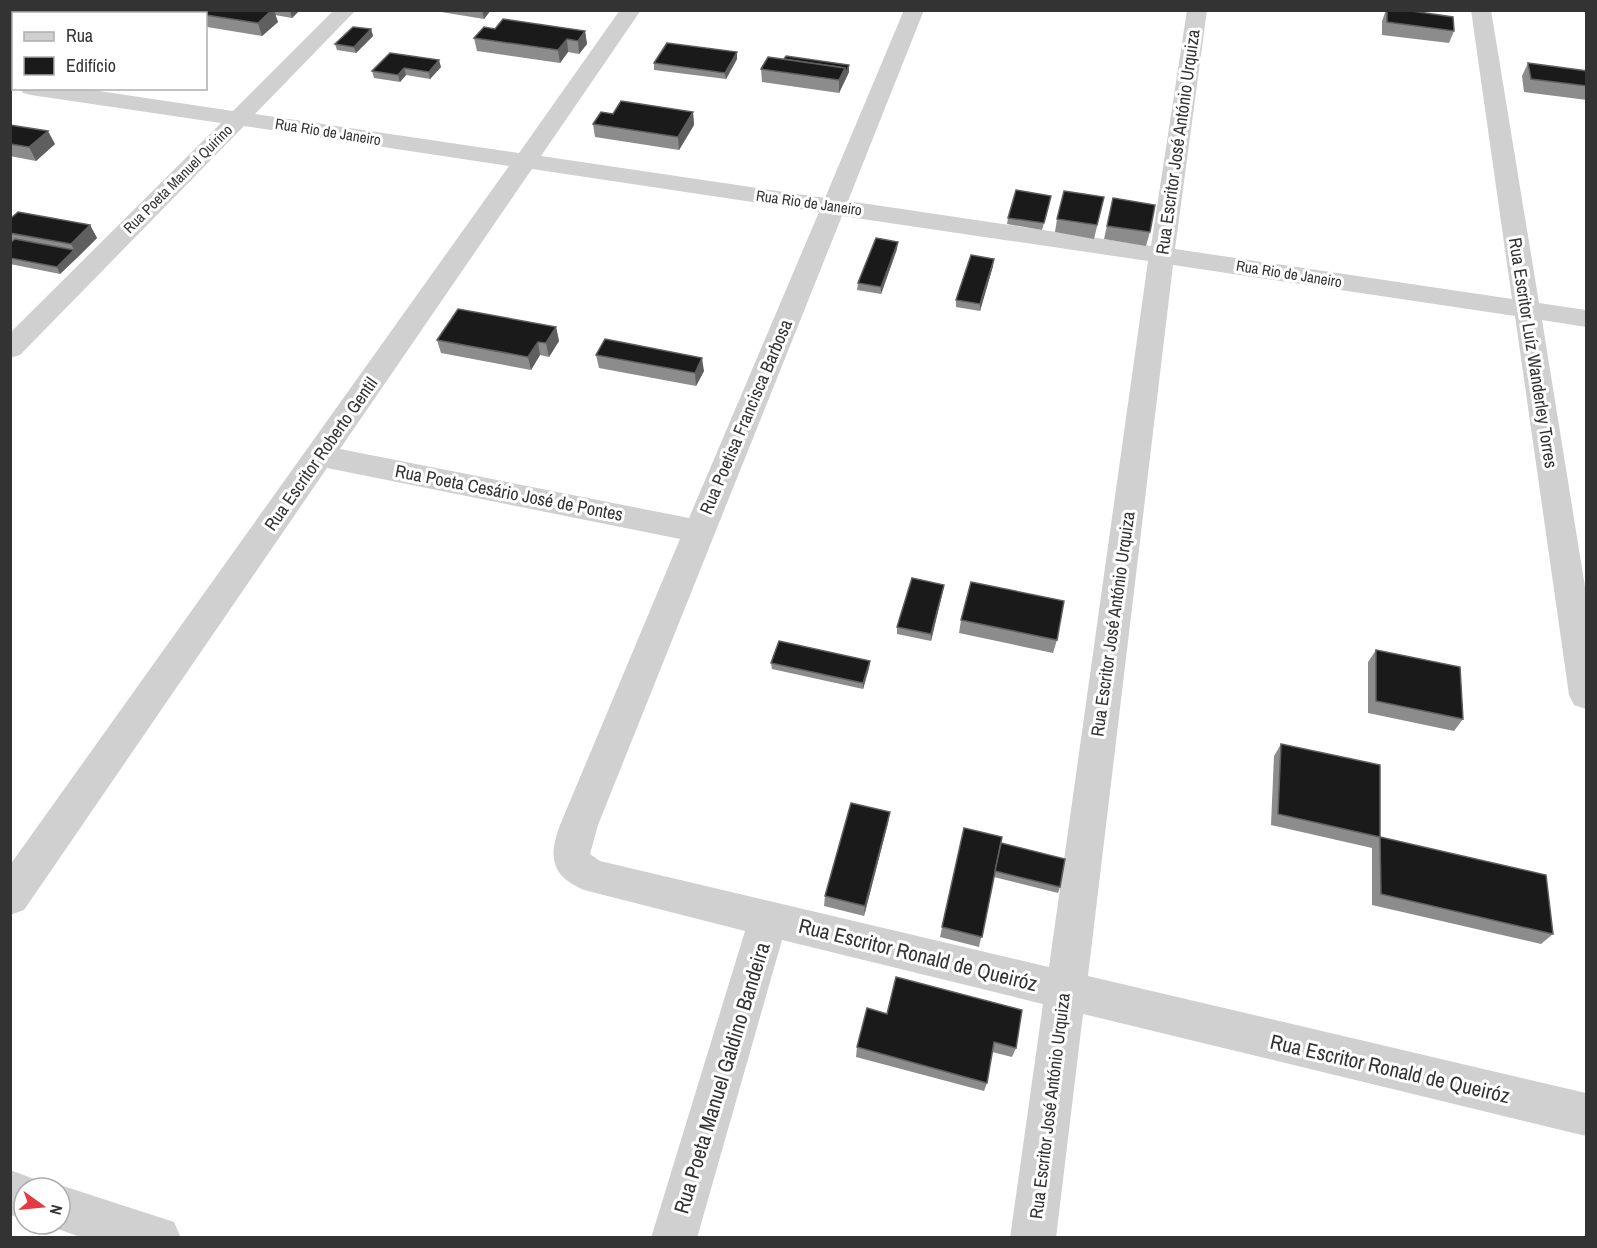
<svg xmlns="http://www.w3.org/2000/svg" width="1597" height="1248" font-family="'Archivo Narrow',sans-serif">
<rect width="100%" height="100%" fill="#fff"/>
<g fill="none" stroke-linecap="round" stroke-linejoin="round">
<!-- minor -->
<g fill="#d0d0d0" fill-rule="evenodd">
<path d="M 48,10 L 70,10 L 68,14 L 46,14 Z"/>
<path d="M 334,10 L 356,10 L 255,114 L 519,153 L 620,10 L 641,10 L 541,156 L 825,198 L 904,10 L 924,10 L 848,201 L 1151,246 L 1187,10 L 1207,10 L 1175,249 L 1512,299 L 1471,10 L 1491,10 L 1539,303 L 1586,310 L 1586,327 L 1542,320 L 1586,593 L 1586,709 L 1574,705 L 1569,695 L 1515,316 L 1173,265 L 1088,976 L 1586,1093 L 1586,1136 L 1083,1014 L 1056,1238 L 1010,1238 L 1043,1004 L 782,940 L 697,1238 L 651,1238 L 745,931 L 584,890 C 551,876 548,857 560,825 L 680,539 L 327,468 L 24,910 L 10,915 L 10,865 L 509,166 L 244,126 L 20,355 L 10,358 L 10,333 L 221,123 L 31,95 L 23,93 L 20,88 L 79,88 L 233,111 ZM 532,169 L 819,212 L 689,518 L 340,449 ZM 842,216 L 1148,261 L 1049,967 L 600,861 L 590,854 L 598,825 Z"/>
<path d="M 14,41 L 14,55 L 10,56 L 10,42 Z"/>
<path d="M 10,1170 L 40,1181 L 43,1188 L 24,1188 L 24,1219 L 10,1215 Z"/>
<path d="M 60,1185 L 174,1222 L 181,1238 L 83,1238 L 44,1224 L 60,1224 L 60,1188 L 54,1188 Z"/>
</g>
</g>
<!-- wall -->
<g fill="#8c8c8c">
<path d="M 197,10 L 300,10 L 292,18 L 275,15 L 278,22 L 262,36 L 207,27 L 206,29 L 206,14 Z"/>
<path d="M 429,10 L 491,10 L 484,19 Z"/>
<path d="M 1386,10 L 1405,10 L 1454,31 L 1449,43 L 1382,35 L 1382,21 Z"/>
<path d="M 371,29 L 373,36 L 356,53 L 337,50 L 335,44 Z"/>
<path d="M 495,29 L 585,31 L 587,44 L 579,54 L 568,52 L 560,63 L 477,51 L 474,38 Z"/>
<path d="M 390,53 L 441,67 L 430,79 L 406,75 L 400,82 L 374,78 L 372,71 Z"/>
<path d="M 737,59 L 726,79 L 654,70 L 654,63 Z"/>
<path d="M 784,59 L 849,65 L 849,72 L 839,93 L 762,82 L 761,69 Z"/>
<path d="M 1528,63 L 1587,71 L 1587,100 L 1524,92 L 1522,76 Z"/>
<path d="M 693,112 L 694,125 L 679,150 L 595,137 L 593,124 L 613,114 Z"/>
<path d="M 10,125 L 55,144 L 36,161 L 10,156 Z"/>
<path d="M 1104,197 L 1094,239 L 1055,232 L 1057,219 Z"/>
<path d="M 1113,198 L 1150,232 L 1146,246 L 1104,239 Z"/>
<path d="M 1050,202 L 1042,230 L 1007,224 L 1008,218 Z"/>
<path d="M 10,219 L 90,225 L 97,238 L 60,274 L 10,264 Z"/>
<path d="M 897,249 L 881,294 L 857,290 L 858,283 Z"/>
<path d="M 993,266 L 980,311 L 956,307 L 956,300 Z"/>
<path d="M 556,327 L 559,341 L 549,357 L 540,355 L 531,370 L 441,353 L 437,340 Z"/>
<path d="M 596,355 L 704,371 L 696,386 L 599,368 Z"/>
<path d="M 944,585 L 931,641 L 897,634 L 897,627 Z"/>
<path d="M 961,620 L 1057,640 L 1053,653 L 959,633 Z"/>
<path d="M 1376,650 L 1463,719 L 1454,731 L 1368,713 L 1368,662 Z"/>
<path d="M 870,661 L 869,668 L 863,689 L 772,669 L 771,663 Z"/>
<path d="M 1281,744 L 1380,837 L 1553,934 L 1541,944 L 1372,905 L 1372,848 L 1271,825 L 1274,756 Z"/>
<path d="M 888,823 L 864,916 L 824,906 L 825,896 Z"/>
<path d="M 964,828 L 1001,843 L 1060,887 L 1058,893 L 994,877 L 979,947 L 940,937 Z"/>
<path d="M 867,1008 L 1016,1048 L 1012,1057 L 992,1052 L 987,1083 L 984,1091 L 856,1057 L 857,1047 Z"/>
</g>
<!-- shaded-wall -->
<g fill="#5f5f5f">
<path d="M 272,10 L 274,10 L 278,22 L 262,36 L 258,23 Z"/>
<path d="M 290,10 L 300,10 L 292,18 Z"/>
<path d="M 482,10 L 491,10 L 484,19 Z"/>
<path d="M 371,29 L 373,36 L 356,53 L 354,47 Z"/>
<path d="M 585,31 L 587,44 L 579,54 L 578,41 Z"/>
<path d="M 567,39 L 568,52 L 560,63 L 558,50 Z"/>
<path d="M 737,52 L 737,59 L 726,79 L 725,73 Z"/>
<path d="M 439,60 L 441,67 L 430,79 L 429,72 Z"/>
<path d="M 849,65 L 849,72 L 839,93 L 839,80 L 845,68 Z"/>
<path d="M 404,68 L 406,75 L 400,82 L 398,75 Z"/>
<path d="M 693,112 L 694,125 L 679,150 L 678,137 Z"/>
<path d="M 48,131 L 55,144 L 36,161 L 29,147 Z"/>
<path d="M 90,225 L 97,238 L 78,257 L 71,244 Z"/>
<path d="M 898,242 L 897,249 L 881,294 L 881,287 Z"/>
<path d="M 74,250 L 78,257 L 60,274 L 57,267 Z"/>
<path d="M 994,259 L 993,266 L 980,311 L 980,304 Z"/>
<path d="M 556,327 L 559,341 L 549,357 L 546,343 Z"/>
<path d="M 538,342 L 540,355 L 531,370 L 528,357 Z"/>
<path d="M 702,358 L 704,371 L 696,386 L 695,373 Z"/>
<path d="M 944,585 L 943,591 L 931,641 L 931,634 Z"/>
<path d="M 870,661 L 869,668 L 863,689 L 863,683 Z"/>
<path d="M 890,812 L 888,823 L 864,916 L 865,906 Z"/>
</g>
<!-- building -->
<g fill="#1a1a1a" stroke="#5f5f5f" stroke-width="1.5">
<path d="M 197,10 L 207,10 L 203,14 L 194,14 Z"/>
<path d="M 207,10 L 272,10 L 258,23 L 206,15 L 206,14 L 203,14 Z"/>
<path d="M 1387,10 L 1405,10 L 1453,17 L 1454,31 L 1387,22 Z"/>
<path d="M 503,19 L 585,31 L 578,41 L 567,39 L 558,50 L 474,38 L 484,27 L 495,29 Z"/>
<path d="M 353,27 L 371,29 L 354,47 L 335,44 Z"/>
<path d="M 667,43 L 737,52 L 725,73 L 654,63 Z"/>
<path d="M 390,53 L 439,60 L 429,72 L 404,68 L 398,75 L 372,71 Z"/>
<path d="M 786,56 L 849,65 L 845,75 L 845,68 L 784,59 Z"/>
<path d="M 768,57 L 845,68 L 839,80 L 761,69 Z"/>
<path d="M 1528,63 L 1587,71 L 1587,86 L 1531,79 Z"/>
<path d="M 621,101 L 693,112 L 678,137 L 593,124 L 601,112 L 613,114 Z"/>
<path d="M 10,125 L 48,131 L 29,147 L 10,144 Z"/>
<path d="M 1016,190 L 1051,196 L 1044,223 L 1008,218 Z"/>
<path d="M 1064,191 L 1104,197 L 1097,225 L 1057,219 Z"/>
<path d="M 1113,198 L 1155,205 L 1150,232 L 1107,226 Z"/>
<path d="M 18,212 L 90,225 L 71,244 L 10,233 L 10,219 Z"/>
<path d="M 876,238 L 898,242 L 881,287 L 858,283 Z"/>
<path d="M 15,239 L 74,250 L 57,267 L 10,258 L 10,243 Z"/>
<path d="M 971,255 L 994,259 L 980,304 L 956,300 Z"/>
<path d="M 458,309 L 556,327 L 546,343 L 538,342 L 528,357 L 437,340 Z"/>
<path d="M 605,339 L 702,358 L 695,373 L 596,355 Z"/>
<path d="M 912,578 L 944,585 L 931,634 L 897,627 Z"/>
<path d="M 971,582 L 1064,601 L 1057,640 L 961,620 Z"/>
<path d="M 779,641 L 870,661 L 863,683 L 771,663 Z"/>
<path d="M 1376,650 L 1460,667 L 1463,719 L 1376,701 Z"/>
<path d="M 1281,744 L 1380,765 L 1380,837 L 1278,814 Z"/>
<path d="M 851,803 L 890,812 L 865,906 L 825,896 Z"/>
<path d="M 964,828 L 1002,837 L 982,937 L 942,927 Z"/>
<path d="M 1380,837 L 1546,875 L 1553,934 L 1381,894 Z"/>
<path d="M 1001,843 L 1065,859 L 1060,887 L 995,871 Z"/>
<path d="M 896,977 L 1022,1010 L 1016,1048 L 994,1042 L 987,1083 L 857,1047 L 867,1008 L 887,1014 Z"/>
</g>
<g text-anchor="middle" stroke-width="6" stroke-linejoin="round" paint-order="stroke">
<!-- far-street labels -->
<g font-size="15" fill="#333" stroke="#fff">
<text transform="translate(328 132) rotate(9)" y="5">Rua Rio de Janeiro</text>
<text transform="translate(178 179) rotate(-45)" y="5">Rua Poeta Manuel Quirino</text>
<text transform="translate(809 203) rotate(8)" y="5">Rua Rio de Janeiro</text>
<text transform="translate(1289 274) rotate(9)" y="5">Rua Rio de Janeiro</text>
</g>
<!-- street labels -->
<g font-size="18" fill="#333" stroke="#fff">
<text transform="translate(1178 142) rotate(-82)" y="6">Rua Escritor José António Urquiza</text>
<text transform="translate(1533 353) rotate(81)" y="6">Rua Escritor Luíz Wanderley Torres</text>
<text transform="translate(746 417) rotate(-67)" y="6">Rua Poetisa Francisca Barbosa</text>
<text transform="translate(321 454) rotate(-55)" y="6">Rua Escritor Roberto Gentil</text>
<text transform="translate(509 493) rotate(11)" y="6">Rua Poeta Cesário José de Pontes</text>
<text transform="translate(1113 624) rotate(-82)" y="6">Rua Escritor José António Urquiza</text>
<text transform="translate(1050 1106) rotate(-83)" y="6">Rua Escritor José António Urquiza</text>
</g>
<!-- near-street labels -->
<g font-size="21" fill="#333" stroke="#fff">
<text transform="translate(918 955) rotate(14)" y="7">Rua Escritor Ronald de Queiróz</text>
<text transform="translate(1390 1069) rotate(13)" y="7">Rua Escritor Ronald de Queiróz</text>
<text transform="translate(722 1078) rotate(-73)" y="7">Rua Poeta Manuel Galdino Bandeira</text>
</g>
</g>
<!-- border -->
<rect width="1597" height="1248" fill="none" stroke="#333333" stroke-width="24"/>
<!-- legend -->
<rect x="12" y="12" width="195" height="78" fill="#ffffff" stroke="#adadad" stroke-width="1.5"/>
<rect x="24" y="32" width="30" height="9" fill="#d0d0d0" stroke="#adadad" stroke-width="1.5"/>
<text x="66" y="42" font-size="18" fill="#333333">Rua</text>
<rect x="24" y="57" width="30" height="18" fill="#1a1a1a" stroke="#adadad" stroke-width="1.5"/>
<text x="66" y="72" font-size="18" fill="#333333">Edifício</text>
<!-- north arrow -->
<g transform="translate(42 1206) rotate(105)"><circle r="28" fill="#ffffff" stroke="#adadad" stroke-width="1.5"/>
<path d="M0-4.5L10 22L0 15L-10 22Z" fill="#e63946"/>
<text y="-9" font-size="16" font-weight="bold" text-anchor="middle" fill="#333333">N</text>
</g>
</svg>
